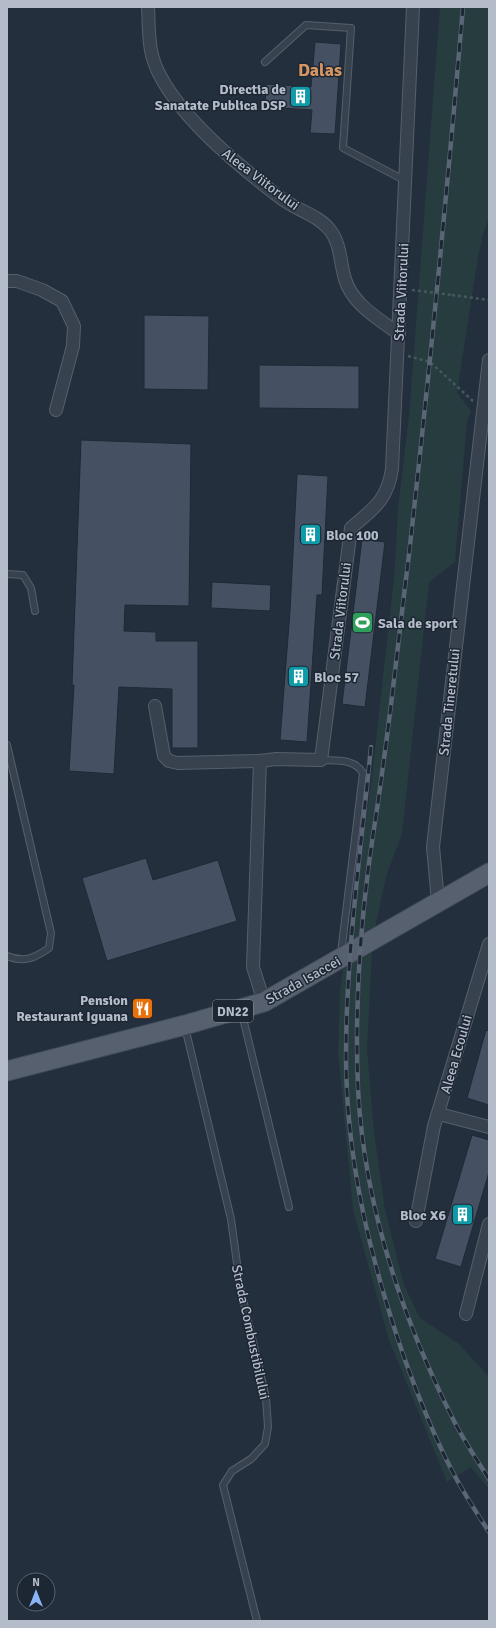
<svg xmlns="http://www.w3.org/2000/svg" width="496" height="1628" font-family="Signika,sans-serif">
<rect width="100%" height="100%" fill="#242f3e"/>
<!-- green -->
<path fill="#263c3f" d="M 440,7 L 489,7 L 489,218 L 483,234 L 478,257 L 457,393 L 471,411 L 467,421 L 455,562 L 429,582 L 402,834 L 387,873 L 377,918 L 372,953 L 367,1049 L 374,1132 L 385,1210 L 404,1285 L 420,1318 L 459,1344 L 489,1377 L 489,1489 L 471,1467 L 447,1482 L 389,1340 L 353,1210 L 338,1051 L 340,990 L 371,785 L 394,579 L 398,508 L 409,416 Z"/>
<!-- building -->
<g fill="#455162" stroke="#1f2835">
<path d="M 315,42 L 341,44 L 335,134 L 310,133 L 312,110 L 265,107 L 266,84 L 311,87 Z"/>
<path d="M 144,315 L 209,316 L 208,390 L 144,389 Z"/>
<path d="M 259,365 L 359,366 L 359,409 L 259,408 Z"/>
<path d="M 81,440 L 191,444 L 189,606 L 125,605 L 124,631 L 156,632 L 156,641 L 198,641 L 198,748 L 172,748 L 172,689 L 119,687 L 114,774 L 69,771 L 74,685 L 72,685 Z"/>
<path d="M 297,474 L 328,476 L 322,595 L 317,595 L 307,742 L 280,740 L 290,611 Z"/>
<path d="M 362,539 L 385,542 L 365,707 L 342,704 Z"/>
<path d="M 212,582 L 271,585 L 270,611 L 211,608 Z"/>
<path d="M 146,858 L 153,880 L 218,860 L 237,921 L 107,961 L 82,878 Z"/>
<path d="M 486,1030 L 489,1031 L 489,1105 L 467,1098 Z"/>
<path d="M 472,1135 L 489,1140 L 489,1172 L 461,1267 L 435,1259 Z"/>
</g>
<g fill="none" stroke-linecap="round" stroke-linejoin="round">
<defs>
<g id="lane">
<path d="M 265,62 L 306,25 L 351,28 L 343,148 L 406,181"/>
<path d="M 7,574 L 23,575 L 31,588 L 35,611"/>
<path d="M 7,745 L 51,933 L 49,948 C 35,958 24,963 7,956"/>
<path d="M 321,760 C 336,761 354,758 363,773 L 341,953"/>
<path d="M 241,1010 L 289,1207"/>
<path d="M 185,1027 L 231,1219 L 240,1286 L 266,1398 L 268,1427 L 265,1444 L 251,1459 L 232,1471 L 223,1485 L 257,1621"/>
</g>
<g id="street">
<path d="M 148,7 C 149,22 148,40 152,55 C 165,107 240,167 282,199 C 297,210 318,215 330,230 C 341,244 340,263 345,279 C 352,304 379,319 399,334"/>
<path d="M 7,281 L 17,281 L 42,290 L 62,301 L 74,326 L 73,346 L 56,410"/>
<path d="M 155,706 L 164,756 L 169,761 L 178,763 L 260,761"/>
<path d="M 438,901 L 433,847 L 489,360"/>
<path d="M 264,1002 L 253,967 L 260,761 L 276,759 L 321,760 L 351,528 C 374,508 387,501 392,469 L 413,7"/>
<path d="M 439,1114 L 489,1127"/>
<path d="M 416,1221 L 434,1126 L 489,944"/>
<path d="M 466,1314 L 489,1224"/>
</g>
<path id="primary" d="M 7,1071 L 185,1025 L 264,1002 L 489,873"/>
</defs>
<!-- lane casing -->
<use href="#lane" stroke="#565f6c" stroke-width="8"/>
<!-- street casing -->
<use href="#street" stroke="#565f6c" stroke-width="14"/>
<!-- primary casing -->
<use href="#primary" stroke="#414a57" stroke-width="21"/>
<!-- path -->
<g stroke="#44595c" stroke-width="2.5" stroke-dasharray="3 3" stroke-linecap="butt">
<path d="M 452,295 L 489,300"/>
<path d="M 408,356 L 430,362 L 473,401"/>
</g>
<!-- lane -->
<use href="#lane" stroke="#38414e" stroke-width="6"/>
<!-- street -->
<use href="#street" stroke="#38414e" stroke-width="12"/>
<!-- primary -->
<use href="#primary" stroke="#56606e" stroke-width="19"/>
<defs>
<g id="rail">
<path d="M 463,7 C 447,193 429,378 408,563 C 399,633 392,704 382,773 C 378,806 372,838 368,871 C 359,942 355,1017 358,1089 C 364,1205 402,1318 454,1421 C 464,1441 477,1460 489,1479"/>
<path d="M 371,747 C 361,849 346,953 346,1056 C 346,1161 371,1262 405,1360 C 420,1401 436,1442 457,1480 C 467,1498 478,1515 489,1532"/>
</g>
</defs>
<!-- rail casing -->
<use href="#rail" stroke="#5a6575" stroke-width="4.5"/>
<!-- rail -->
<use href="#rail" stroke="#1d2633" stroke-width="3" stroke-dasharray="9" stroke-linecap="butt"/>
<!-- path-bridge -->
<path stroke="#44595c" stroke-width="2.5" stroke-dasharray="3 3" stroke-linecap="butt" d="M 412,290 L 452,295"/>
</g>
<!-- icons -->
<defs>
<symbol id="building-square" viewBox="-11 -11 22 22"><rect x="-9" y="-9" width="18" height="18" rx="4" fill="#0f9aa8" stroke="#1d2633"/><path d="M-4-6H4V6H1V3H-1V6H-4ZM-2.5-4.3h1.7v1.8h-1.7ZM.8-4.3h1.7v1.8H.8ZM-2.5-1h1.7V.8h-1.7ZM.8-1h1.7V.8H.8Z" fill="#fff"/></symbol>
<symbol id="stadium-square" viewBox="-11 -11 22 22"><rect x="-9" y="-9" width="18" height="18" rx="4" fill="#2e9e5b" stroke="#1d2633"/><path d="M0-5a6.5 5 0 1 0 0 10a6.5 5 0 1 0 0-10ZM-3.5-1.8h7v3.6h-7Z" fill="#fff"/></symbol>
<symbol id="restaurant-square" viewBox="-11 -11 22 22"><rect x="-9" y="-9" width="18" height="18" rx="4" fill="#e8710a" stroke="#1d2633"/><path d="M-5-6h1v4h1v-4h1v4h1v-4h1v5L-1.5 .5V6h-2V.5L-5-1ZM5-6V6H3V1.5H1.5Q1.5-4 5-6Z" fill="#fff"/></symbol>
</defs>
<g fill-rule="evenodd">
<use href="#building-square" x="288" y="84" width="25" height="25"/>
<use href="#building-square" x="298" y="522" width="25" height="25"/>
<use href="#stadium-square" x="350" y="610" width="25" height="25"/>
<use href="#building-square" x="286" y="664" width="25" height="25"/>
<use href="#restaurant-square" x="130" y="996" width="25" height="25"/>
<use href="#building-square" x="450" y="1202" width="25" height="25"/>
</g>
<g text-anchor="middle" stroke-width="3" stroke-linejoin="round" paint-order="stroke">
<!-- shield labels -->
<rect fill="#1d2633" stroke="#878f9c" stroke-width="1" x="213" y="1000" width="40" height="22" rx="3"/>
<g font-size="13" font-weight="bold" fill="#b4bcc9">
<text x="233" y="1016">DN22</text>
</g>
<!-- poi labels -->
<g font-size="14" font-weight="bold" fill="#b4bcc9" stroke="#1d2633" text-anchor="end">
<text x="286" y="94">Directia de<tspan x="286" dy="16">Sanatate Publica DSP</tspan></text>
<text x="326" y="540" text-anchor="start">Bloc 100</text>
<text x="378" y="628" text-anchor="start">Sala de sport</text>
<text x="314" y="682" text-anchor="start">Bloc 57</text>
<text x="128" y="1005">Pension<tspan x="128" dy="16">Restaurant Iguana</tspan></text>
<text x="446" y="1220">Bloc X6</text>
</g>
<!-- street labels -->
<g font-size="14" fill="#b4bcc9" stroke="#1d2633">
<text transform="translate(261 179) rotate(37)" y="5">Aleea Viitorului</text>
<text transform="translate(401 292) rotate(-87)" y="5">Strada Viitorului</text>
<text transform="translate(340 611) rotate(-83)" y="5">Strada Viitorului</text>
<text transform="translate(449 702) rotate(-84)" y="5">Strada Tineretului</text>
<text transform="translate(303 980) rotate(-29)" y="5">Strada Isaccei</text>
<text transform="translate(456 1054) rotate(-74)" y="5">Aleea Ecoului</text>
<text transform="translate(251 1332) rotate(78)" y="5">Strada Combustibilului</text>
</g>
<!-- district labels -->
<g font-size="18" font-weight="bold" fill="#d59563" stroke="#1d2633">
<text x="320" y="76">Dalas</text>
</g>
</g>
<!-- border -->
<rect width="496" height="1628" fill="none" stroke="#b4bcc9" stroke-width="16"/>
<!-- north arrow -->
<g transform="translate(36 1592)"><circle r="19" fill="#1d2633" stroke="#59626f"/>
<path d="M0-3L7 15L0 10L-7 15Z" fill="#8ab4f8"/>
<text y="-6" font-size="11" font-weight="bold" text-anchor="middle" fill="#b4bcc9">N</text>
</g>
</svg>
